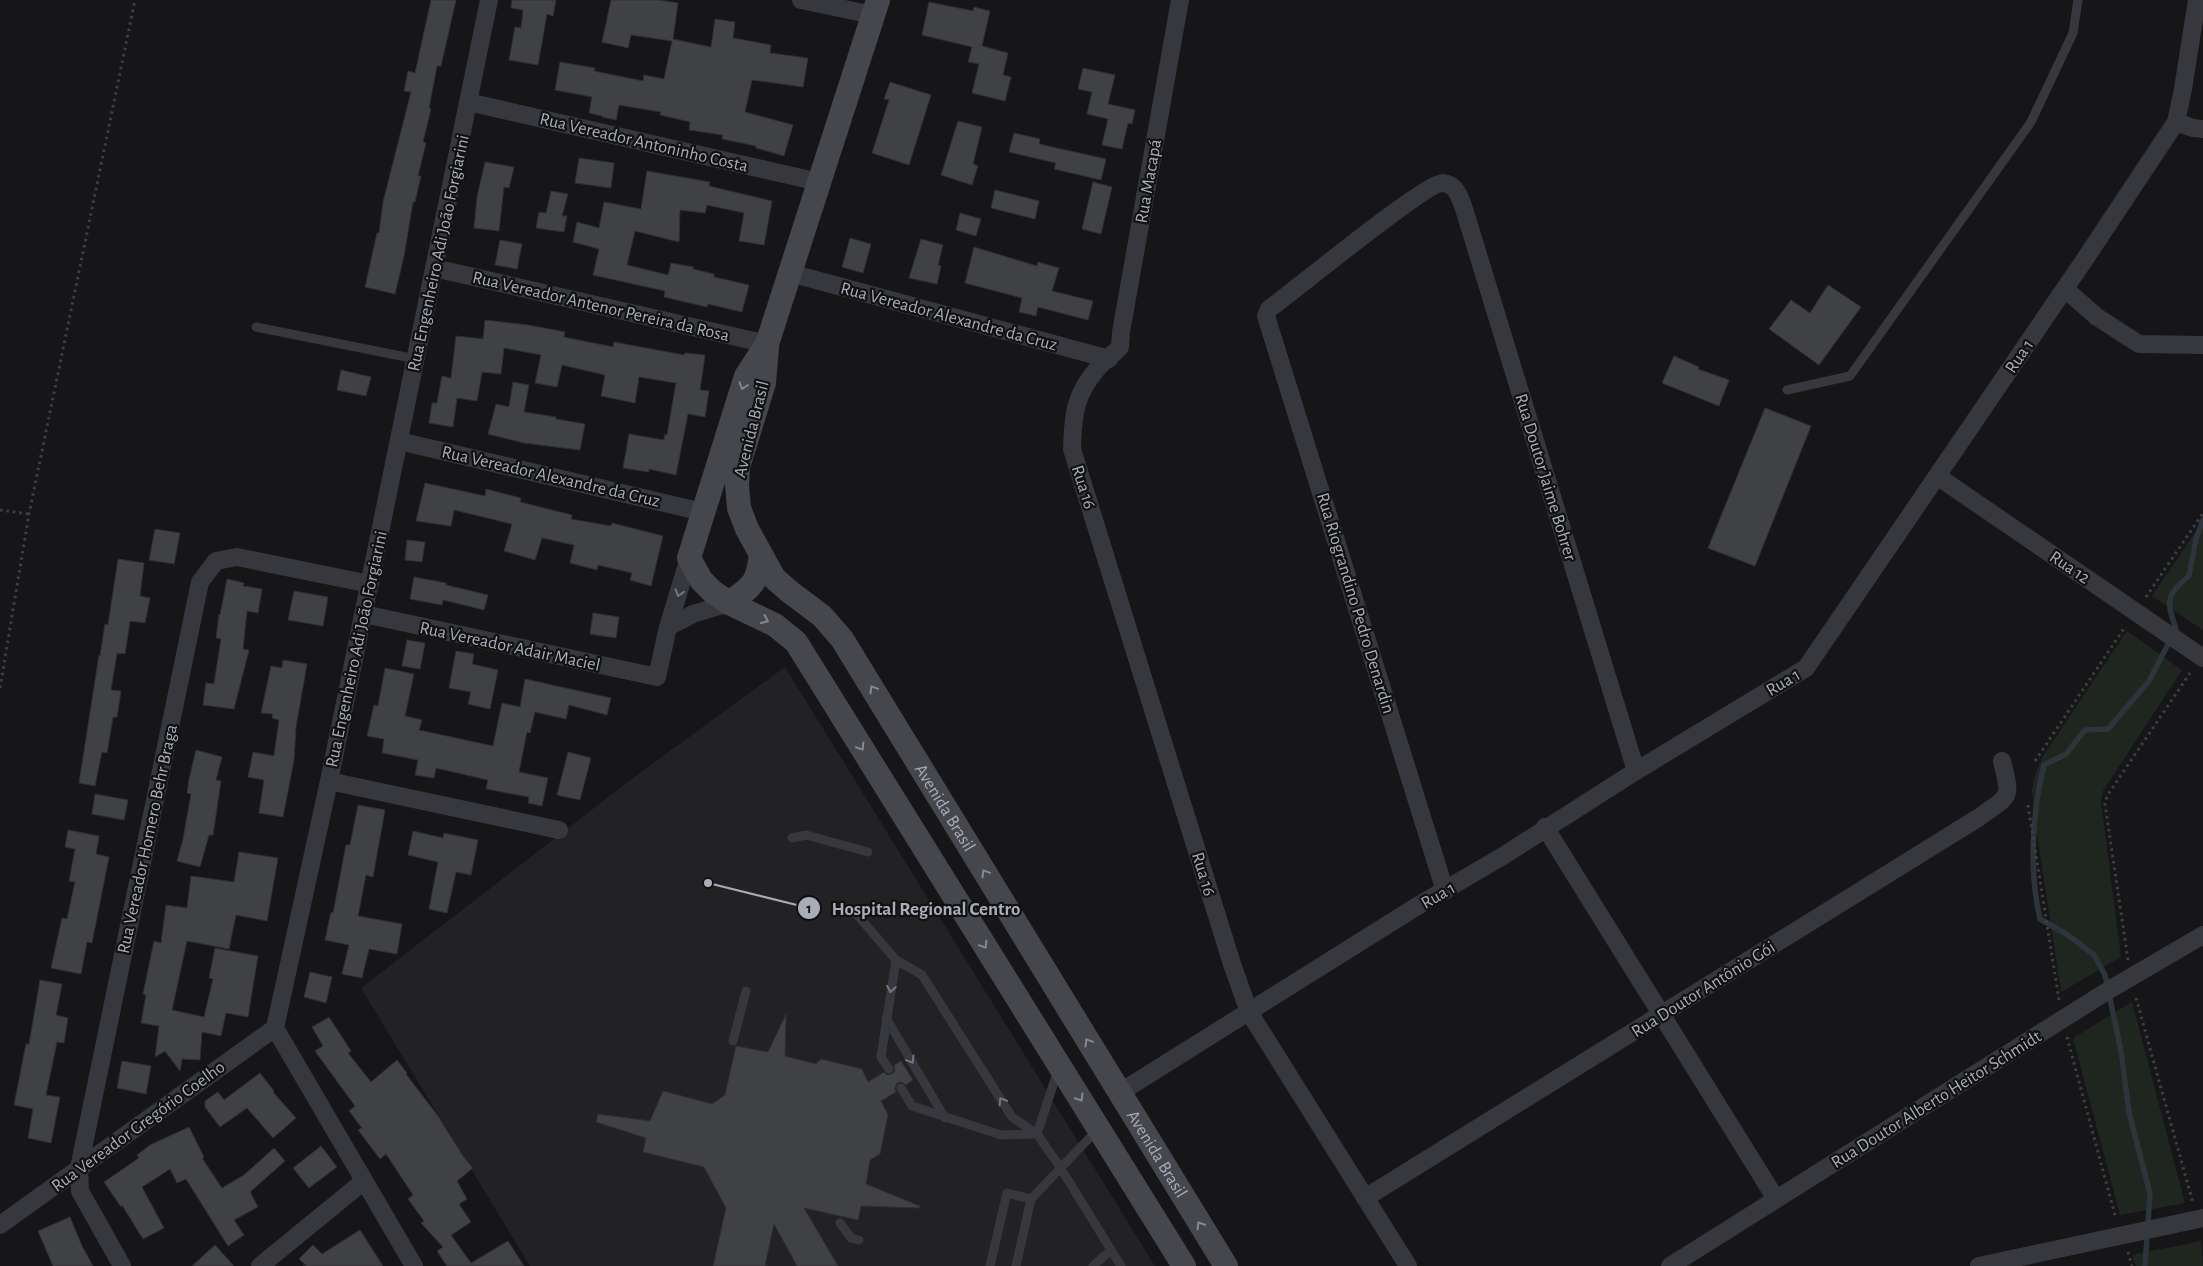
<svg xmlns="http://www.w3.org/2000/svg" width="2203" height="1266" font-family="'Alegreya Sans',sans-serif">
<rect width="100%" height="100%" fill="#161618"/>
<!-- built -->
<path fill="#222225" d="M 785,667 L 1155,1266 L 530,1266 L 361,988 L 633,778 Z"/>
<!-- green -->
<g fill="#1e261f">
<path d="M 2203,521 L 2203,630 L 2152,596 Z"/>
<path d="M 2127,631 L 2182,670 L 2103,791 L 2101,801 L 2121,957 L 2061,992 L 2034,814 L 2032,791 L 2034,778 L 2043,756 Z"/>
<path d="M 2132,1002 L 2185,1203 L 2120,1215 L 2073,1038 Z"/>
<path d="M 2201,1241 L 2203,1266 L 2136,1266 L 2132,1255 Z"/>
</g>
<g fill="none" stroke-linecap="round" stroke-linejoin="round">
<!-- stream -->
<path stroke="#2c353c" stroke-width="5.5" d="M 2145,1266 L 2150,1194 L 2129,1112 L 2121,1051 L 2105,975 L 2094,955 L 2068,935 L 2040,919 C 2029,872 2032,812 2044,765 L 2066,754 L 2085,730 L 2108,729 L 2149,681 L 2176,629 C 2166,601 2166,595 2189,576 L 2196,539 L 2203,520"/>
</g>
<!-- building -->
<g fill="#404145" stroke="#303034">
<path d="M 431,0 L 456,0 L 441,66 L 437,66 L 429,108 L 431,109 L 423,142 L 426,143 L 418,176 L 421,176 L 415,202 L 413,202 L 404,256 L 395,294 L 365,287 L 377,233 L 379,233 L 383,202 L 411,92 L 404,91 L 408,71 L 415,73 Z"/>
<path d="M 512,0 L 556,0 L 553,16 L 547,14 L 538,65 L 509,60 L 515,27 L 521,28 L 523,10 L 511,8 Z"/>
<path d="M 611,0 L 659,0 L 678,3 L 673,39 L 711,47 L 715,19 L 735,22 L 733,38 L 771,45 L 770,53 L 808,58 L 803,87 L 752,80 L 745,112 L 793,125 L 784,156 L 756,148 L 756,146 L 722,139 L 723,135 L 689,130 L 690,122 L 660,115 L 661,112 L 619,105 L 616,120 L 602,117 L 602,116 L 589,113 L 592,97 L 555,90 L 560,62 L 595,68 L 594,71 L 643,81 L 644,75 L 664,79 L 672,41 L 631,35 L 628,48 L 602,42 Z"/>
<path d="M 929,2 L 973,11 L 974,7 L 990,11 L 982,46 L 1008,53 L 1003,75 L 1011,77 L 1005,101 L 972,93 L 979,64 L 968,62 L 972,47 L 922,35 Z"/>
<path d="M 1083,68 L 1115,75 L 1108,104 L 1135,110 L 1132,124 L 1128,123 L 1122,149 L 1102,145 L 1108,119 L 1087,114 L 1092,92 L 1078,89 Z"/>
<path d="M 890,82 L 931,95 L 909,165 L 872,153 L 889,100 L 884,99 Z"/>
<path d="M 958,121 L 982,127 L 973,164 L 978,166 L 972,185 L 941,175 Z"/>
<path d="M 1014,133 L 1040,139 L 1039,144 L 1106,159 L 1101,180 L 1054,169 L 1056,163 L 1009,152 Z"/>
<path d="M 579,158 L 614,163 L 611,188 L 575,183 Z"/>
<path d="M 485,162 L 514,167 L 509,188 L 504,187 L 499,231 L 474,228 L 477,197 Z"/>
<path d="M 647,171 L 710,182 L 709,186 L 772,201 L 764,245 L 739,241 L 744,213 L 707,205 L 705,213 L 680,210 L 679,242 L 635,231 L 627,265 L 668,275 L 671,263 L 694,267 L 693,269 L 714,274 L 714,277 L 749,285 L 742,312 L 708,304 L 707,307 L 664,297 L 665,291 L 593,275 L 599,249 L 573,242 L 577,222 L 599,228 L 604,202 L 641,209 Z"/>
<path d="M 1093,182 L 1112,187 L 1101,234 L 1082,229 Z"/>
<path d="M 995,190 L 1039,201 L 1035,219 L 991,208 Z"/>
<path d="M 551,191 L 568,194 L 562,216 L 567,216 L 564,232 L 536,228 L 539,212 L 546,213 Z"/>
<path d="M 960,213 L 981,219 L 976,236 L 956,230 Z"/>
<path d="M 850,238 L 871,244 L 863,273 L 842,267 Z"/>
<path d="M 921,239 L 943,245 L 938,265 L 941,266 L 937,284 L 909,278 Z"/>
<path d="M 500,240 L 522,244 L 517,269 L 495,265 Z"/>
<path d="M 974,247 L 1037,266 L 1038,262 L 1059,268 L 1052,291 L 1093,301 L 1088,320 L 1038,307 L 1036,316 L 1019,312 L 1022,298 L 965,283 Z"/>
<path d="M 1828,285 L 1861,307 L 1819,365 L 1769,329 L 1791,300 L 1810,313 Z"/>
<path d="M 485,320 L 528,325 L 565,332 L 564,337 L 613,347 L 614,342 L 684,355 L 685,353 L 705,355 L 700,390 L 709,391 L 705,417 L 688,414 L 676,475 L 649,469 L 649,472 L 623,468 L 629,434 L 664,440 L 665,434 L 667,435 L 676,383 L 639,377 L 635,403 L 601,396 L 605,375 L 562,365 L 557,387 L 535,383 L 541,355 L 504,348 L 501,374 L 482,372 L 477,401 L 457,398 L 453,427 L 429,423 L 432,403 L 437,403 L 442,376 L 451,378 L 456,336 L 483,339 Z"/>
<path d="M 1674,356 L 1699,367 L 1698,369 L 1729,380 L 1719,406 L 1662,383 Z"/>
<path d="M 341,370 L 371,377 L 366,396 L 337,390 Z"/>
<path d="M 513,382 L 529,385 L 524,412 L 556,417 L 556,419 L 585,424 L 580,450 L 524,443 L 488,434 L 496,404 L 509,407 Z"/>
<path d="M 1765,408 L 1811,426 L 1755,566 L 1708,548 Z"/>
<path d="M 425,483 L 485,496 L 486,489 L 521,498 L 520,502 L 572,515 L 571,519 L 611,526 L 612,523 L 663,536 L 651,586 L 630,580 L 632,573 L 598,565 L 597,570 L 570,563 L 574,545 L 542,538 L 535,560 L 504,551 L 512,524 L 454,510 L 451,526 L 416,521 Z"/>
<path d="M 155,529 L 180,533 L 174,564 L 149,560 Z"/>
<path d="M 407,540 L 425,542 L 422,562 L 405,560 Z"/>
<path d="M 118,559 L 144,563 L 140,596 L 150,598 L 145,623 L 130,621 L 125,654 L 117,653 L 111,690 L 121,691 L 117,717 L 113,717 L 107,753 L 102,752 L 95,786 L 79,783 L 99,655 L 100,656 L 105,624 L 108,625 Z"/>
<path d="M 414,577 L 446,583 L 446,585 L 488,595 L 484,610 L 443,600 L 442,605 L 410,599 Z"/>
<path d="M 227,579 L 244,583 L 243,586 L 262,589 L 258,613 L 247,611 L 243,649 L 249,650 L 234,709 L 203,705 L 206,683 L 214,684 L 221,639 L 216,638 L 219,615 L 220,615 Z"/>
<path d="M 294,591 L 328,597 L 323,626 L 288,620 Z"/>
<path d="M 593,613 L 619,617 L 616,638 L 590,634 Z"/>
<path d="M 407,640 L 425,643 L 420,669 L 402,666 Z"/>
<path d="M 456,651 L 474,654 L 472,664 L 498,670 L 490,709 L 468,704 L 471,692 L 449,688 Z"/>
<path d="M 283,660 L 307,664 L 296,727 L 294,760 L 283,817 L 259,813 L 264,780 L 248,777 L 253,752 L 274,756 L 279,720 L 272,718 L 273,714 L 261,713 L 271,666 L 282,668 Z"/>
<path d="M 385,668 L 414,674 L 405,716 L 422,720 L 419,730 L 493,746 L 502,703 L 520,707 L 525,679 L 611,698 L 607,715 L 569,705 L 566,719 L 535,712 L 530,733 L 527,732 L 519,772 L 548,778 L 542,806 L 528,803 L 529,797 L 486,789 L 488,780 L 436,768 L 434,778 L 415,775 L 418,760 L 382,753 L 384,739 L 367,736 L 374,705 L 378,706 Z"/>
<path d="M 196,750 L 222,757 L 216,780 L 221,781 L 213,835 L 209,835 L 200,867 L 177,861 L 183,839 L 191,794 L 187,793 L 189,779 Z"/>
<path d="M 568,752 L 591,758 L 580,800 L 557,795 Z"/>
<path d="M 95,794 L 128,800 L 124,820 L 92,814 Z"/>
<path d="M 358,805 L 385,810 L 373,877 L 366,875 L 358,916 L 402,924 L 397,954 L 369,949 L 362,978 L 342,974 L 349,945 L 325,940 L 331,912 L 333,913 L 346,845 L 350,845 Z"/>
<path d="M 68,830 L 99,836 L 96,854 L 109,857 L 92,943 L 87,942 L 81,974 L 51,968 L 62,918 L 67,919 L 75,882 L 69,881 L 75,849 L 65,847 Z"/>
<path d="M 413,831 L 443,838 L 444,833 L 478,840 L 471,875 L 456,872 L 447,913 L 429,909 L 438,862 L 408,855 Z"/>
<path d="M 239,852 L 278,858 L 267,921 L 236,915 L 229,949 L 187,941 L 172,1010 L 204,1017 L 213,979 L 209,978 L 215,948 L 258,956 L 248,1017 L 226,1013 L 221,1036 L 202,1032 L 200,1060 L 182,1059 L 180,1071 L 165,1051 L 155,1057 L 159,1026 L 141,1023 L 146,995 L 143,994 L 154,941 L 161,943 L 166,905 L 187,908 L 191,876 L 234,882 Z"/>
<path d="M 310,972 L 332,977 L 326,1003 L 304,997 Z"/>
<path d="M 40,980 L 62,984 L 56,1015 L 68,1018 L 64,1043 L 57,1042 L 46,1095 L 60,1097 L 51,1143 L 28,1138 L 33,1109 L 14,1105 L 26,1044 L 29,1044 Z"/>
<path d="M 786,1014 L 785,1056 L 816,1064 L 821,1059 L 862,1069 L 868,1082 L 884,1072 L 887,1075 L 892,1074 L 895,1071 L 894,1065 L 901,1061 L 913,1080 L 906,1085 L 901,1082 L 897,1083 L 895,1088 L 896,1092 L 881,1101 L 888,1115 L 880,1154 L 870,1160 L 866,1184 L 920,1206 L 919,1208 L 861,1206 L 858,1220 L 804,1208 L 838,1266 L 797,1266 L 774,1224 L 765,1266 L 713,1266 L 726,1208 L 704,1167 L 643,1152 L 646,1138 L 596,1122 L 598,1114 L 650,1121 L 663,1091 L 712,1104 L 725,1095 L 736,1046 L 768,1052 Z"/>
<path d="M 329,1017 L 351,1051 L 348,1053 L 371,1082 L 397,1060 L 407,1073 L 406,1074 L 438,1116 L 463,1156 L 473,1168 L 457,1181 L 467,1199 L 459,1204 L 471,1222 L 451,1235 L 471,1263 L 508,1241 L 524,1266 L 447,1266 L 437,1251 L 443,1247 L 421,1223 L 424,1221 L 408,1199 L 413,1195 L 386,1154 L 380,1159 L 358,1130 L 362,1128 L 349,1111 L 355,1106 L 315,1051 L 323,1046 L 312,1027 Z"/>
<path d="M 122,1061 L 151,1066 L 146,1094 L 117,1088 Z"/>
<path d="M 260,1073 L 274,1091 L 273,1092 L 296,1118 L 273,1138 L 247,1108 L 220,1127 L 205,1107 L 205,1101 L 218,1092 L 224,1100 Z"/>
<path d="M 189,1127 L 204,1157 L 202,1158 L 222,1188 L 244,1175 L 274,1148 L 285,1161 L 250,1192 L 258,1207 L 234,1220 L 244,1235 L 228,1246 L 186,1179 L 177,1183 L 170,1169 L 142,1187 L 164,1228 L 143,1239 L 122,1205 L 121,1207 L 104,1182 L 139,1158 L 137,1155 L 150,1145 Z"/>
<path d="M 321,1146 L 337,1167 L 309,1188 L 293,1168 Z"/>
<path d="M 70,1217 L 82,1246 L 93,1266 L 53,1266 L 38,1231 Z"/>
<path d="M 360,1230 L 383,1266 L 303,1266 L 306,1265 L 299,1259 L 313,1245 L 322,1254 Z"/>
<path d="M 215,1245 L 234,1266 L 192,1266 Z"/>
</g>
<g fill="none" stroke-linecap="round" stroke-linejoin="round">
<!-- path -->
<g stroke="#3d3f44" stroke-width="3" stroke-dasharray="2.5 4" stroke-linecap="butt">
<path d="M 0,510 L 29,514"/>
<path d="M 2146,597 L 2203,513"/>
<path d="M 0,688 L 29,514 L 135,0"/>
<path d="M 2035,761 L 2125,627"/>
<path d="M 2028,805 L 2059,1000"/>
<path d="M 2128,960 L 2105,804 L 2107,796 L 2190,673"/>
<path d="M 2136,998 L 2193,1203"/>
<path d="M 2067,1037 L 2116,1219"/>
<path d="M 2128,1252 L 2132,1266"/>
</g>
<!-- lane -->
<g stroke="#37383d" stroke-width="9">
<path d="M 256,327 L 416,359"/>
<path d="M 1787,390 L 1850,376 L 2031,122 L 2073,33 L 2078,0"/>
<path d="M 792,838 L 806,835 L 868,852"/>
<path d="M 853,910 L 896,960 L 922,975 L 1012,1117 L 1037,1134 L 1060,1167 L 1121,1266"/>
<path d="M 886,1018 L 945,1118"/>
<path d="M 733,1041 L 746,991"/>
<path d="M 889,1069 L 881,1057 L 896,960"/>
<path d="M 901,1088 L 912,1106 L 1001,1135 L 1036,1134"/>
<path d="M 1037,1134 L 1058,1070"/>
<path d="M 840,1223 L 851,1238 L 859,1240"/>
<path d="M 990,1266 L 1007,1193 L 1031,1199"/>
<path d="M 1016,1266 L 1031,1199 L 1097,1130"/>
<path d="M 1093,1266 L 1111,1250"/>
</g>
<!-- street -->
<g stroke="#37383d" stroke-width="18">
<path d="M 801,0 L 873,15"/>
<path d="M 1180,0 L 1121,332 L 1120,347 C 1113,355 1103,361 1097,369 C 1074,396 1073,416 1072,449 L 1232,964 L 1249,1012 L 1408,1266"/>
<path d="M 468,102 L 819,182"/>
<path d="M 2176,122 L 2193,128 L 2203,129"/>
<path d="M 434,268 L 767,344"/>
<path d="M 790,273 L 1109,359"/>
<path d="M 2065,289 L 2097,317 L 2139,344 L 2203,345"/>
<path d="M 399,441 L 703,512"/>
<path d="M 1937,476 L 2203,658"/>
<path d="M 364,614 L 657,677 L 668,627 L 689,558"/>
<path d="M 668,627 L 693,614 L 729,603"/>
<path d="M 329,781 L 559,830"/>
<path d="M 1545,827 L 1776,1199"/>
<path d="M 1445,891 L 1266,316 L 1269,309 C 1293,292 1426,182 1443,183 C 1457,184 1461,200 1465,212 L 1636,771"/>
<path d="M 1119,1093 L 1419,905 L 1503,856 L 1636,771 L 1806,668 L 2083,262 L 2176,122 L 2183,89 L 2197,0"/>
<path d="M 1365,1198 L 1978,818 C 2010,795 2012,800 2002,761"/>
<path d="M 0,1225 L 275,1028"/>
<path d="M 122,1266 L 80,1191 L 79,1168 L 200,582 L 216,561 L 237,557 L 370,584"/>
<path d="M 260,1266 L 364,1181"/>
<path d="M 414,1266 L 275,1028 L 329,781 L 489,0"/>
<path d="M 1670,1266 L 2109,990 L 2203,935"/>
<path d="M 1979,1266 L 2203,1218"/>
</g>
<!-- secondary -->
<g stroke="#45474d" stroke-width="24">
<path d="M 878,0 L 767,344 L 746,376 L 689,558 L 701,580 L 713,592 L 729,603 L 775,625 L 796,642 L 1184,1266"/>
<path id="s1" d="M 767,348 L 764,383 L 738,467 L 737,485 L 739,508 L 747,529 L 774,578 L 790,592 L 822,616 L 842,639 L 1226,1266"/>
<path d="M 729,603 C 752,586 757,585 761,555"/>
</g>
</g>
<!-- one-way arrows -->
<defs><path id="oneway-chevron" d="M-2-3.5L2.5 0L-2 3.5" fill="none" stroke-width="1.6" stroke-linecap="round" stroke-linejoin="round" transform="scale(1.25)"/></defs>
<g stroke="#858993">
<use href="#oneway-chevron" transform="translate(743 386) rotate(108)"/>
<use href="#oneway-chevron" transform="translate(765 620) rotate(25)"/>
<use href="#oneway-chevron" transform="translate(873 689) rotate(-121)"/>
<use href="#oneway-chevron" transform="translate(861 747) rotate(58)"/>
<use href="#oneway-chevron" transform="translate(985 873) rotate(-121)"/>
<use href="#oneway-chevron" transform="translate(984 945) rotate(58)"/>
<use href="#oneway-chevron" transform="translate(1088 1042) rotate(-121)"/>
<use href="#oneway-chevron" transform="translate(1080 1098) rotate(58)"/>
<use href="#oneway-chevron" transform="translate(1200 1225) rotate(-122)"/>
</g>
<g stroke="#757881">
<use href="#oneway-chevron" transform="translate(679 593) rotate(107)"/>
<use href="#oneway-chevron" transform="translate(891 989) rotate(100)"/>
<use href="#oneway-chevron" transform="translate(911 1060) rotate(59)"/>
<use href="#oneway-chevron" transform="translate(1002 1101) rotate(-122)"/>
</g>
<g text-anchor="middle" stroke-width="4.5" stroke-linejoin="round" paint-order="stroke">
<!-- street labels -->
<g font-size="18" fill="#a8adb8" stroke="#111113">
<text transform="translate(644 142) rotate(13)" y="6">Rua Vereador Antoninho Costa</text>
<text transform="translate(1148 181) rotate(-80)" y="6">Rua Macapá</text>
<text transform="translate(438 253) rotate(-78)" y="6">Rua Engenheiro Adi João Forgiarini</text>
<text transform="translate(601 306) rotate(13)" y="6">Rua Vereador Antenor Pereira da Rosa</text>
<text transform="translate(949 316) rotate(15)" y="6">Rua Vereador Alexandre da Cruz</text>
<text transform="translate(2019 356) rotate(-56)" y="6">Rua 1</text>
<text transform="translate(751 429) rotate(-76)" y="6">Avenida Brasil</text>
<text transform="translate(551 476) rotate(13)" y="6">Rua Vereador Alexandre da Cruz</text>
<text transform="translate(1546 477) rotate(73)" y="6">Rua Doutor Jaime Bohrer</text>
<text transform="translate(1084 487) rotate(72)" y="6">Rua 16</text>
<text transform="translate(2070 567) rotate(34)" y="6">Rua 12</text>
<text transform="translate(1356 603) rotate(73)" y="6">Rua Riograndino Pedro Denardin</text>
<text transform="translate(510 646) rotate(12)" y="6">Rua Vereador Adair Maciel</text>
<text transform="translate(356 649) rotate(-78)" y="6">Rua Engenheiro Adi João Forgiarini</text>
<text transform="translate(1783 682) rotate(-31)" y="6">Rua 1</text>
<text dy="6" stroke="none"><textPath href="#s1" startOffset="532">Avenida Brasil</textPath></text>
<text transform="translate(147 839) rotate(-78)" y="6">Rua Vereador Homero Behr Braga</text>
<text transform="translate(1204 874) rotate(73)" y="6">Rua 16</text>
<text transform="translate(1438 895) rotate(-30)" y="6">Rua 1</text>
<text transform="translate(1703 989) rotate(-32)" y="6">Rua Doutor Antônio Gói</text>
<text transform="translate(1936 1099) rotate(-32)" y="6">Rua Doutor Alberto Heitor Schmidt</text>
<text transform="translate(138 1126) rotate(-36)" y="6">Rua Vereador Gregório Coelho</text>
<text dy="6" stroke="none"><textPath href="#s1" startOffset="938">Avenida Brasil</textPath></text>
</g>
</g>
<!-- callouts -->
<path fill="none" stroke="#a8adb8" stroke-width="2" d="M708 883L809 908"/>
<g fill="#a8adb8" stroke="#111113" stroke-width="2">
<circle cx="708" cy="883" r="5"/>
<circle cx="809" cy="908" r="12"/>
</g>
<g font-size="15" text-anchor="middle" font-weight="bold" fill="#111">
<text x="809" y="913">1</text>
</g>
<g font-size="19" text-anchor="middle" font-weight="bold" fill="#a8adb8" stroke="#111113" stroke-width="4.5" stroke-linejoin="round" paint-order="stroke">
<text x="926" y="915">Hospital Regional Centro</text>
</g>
</svg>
